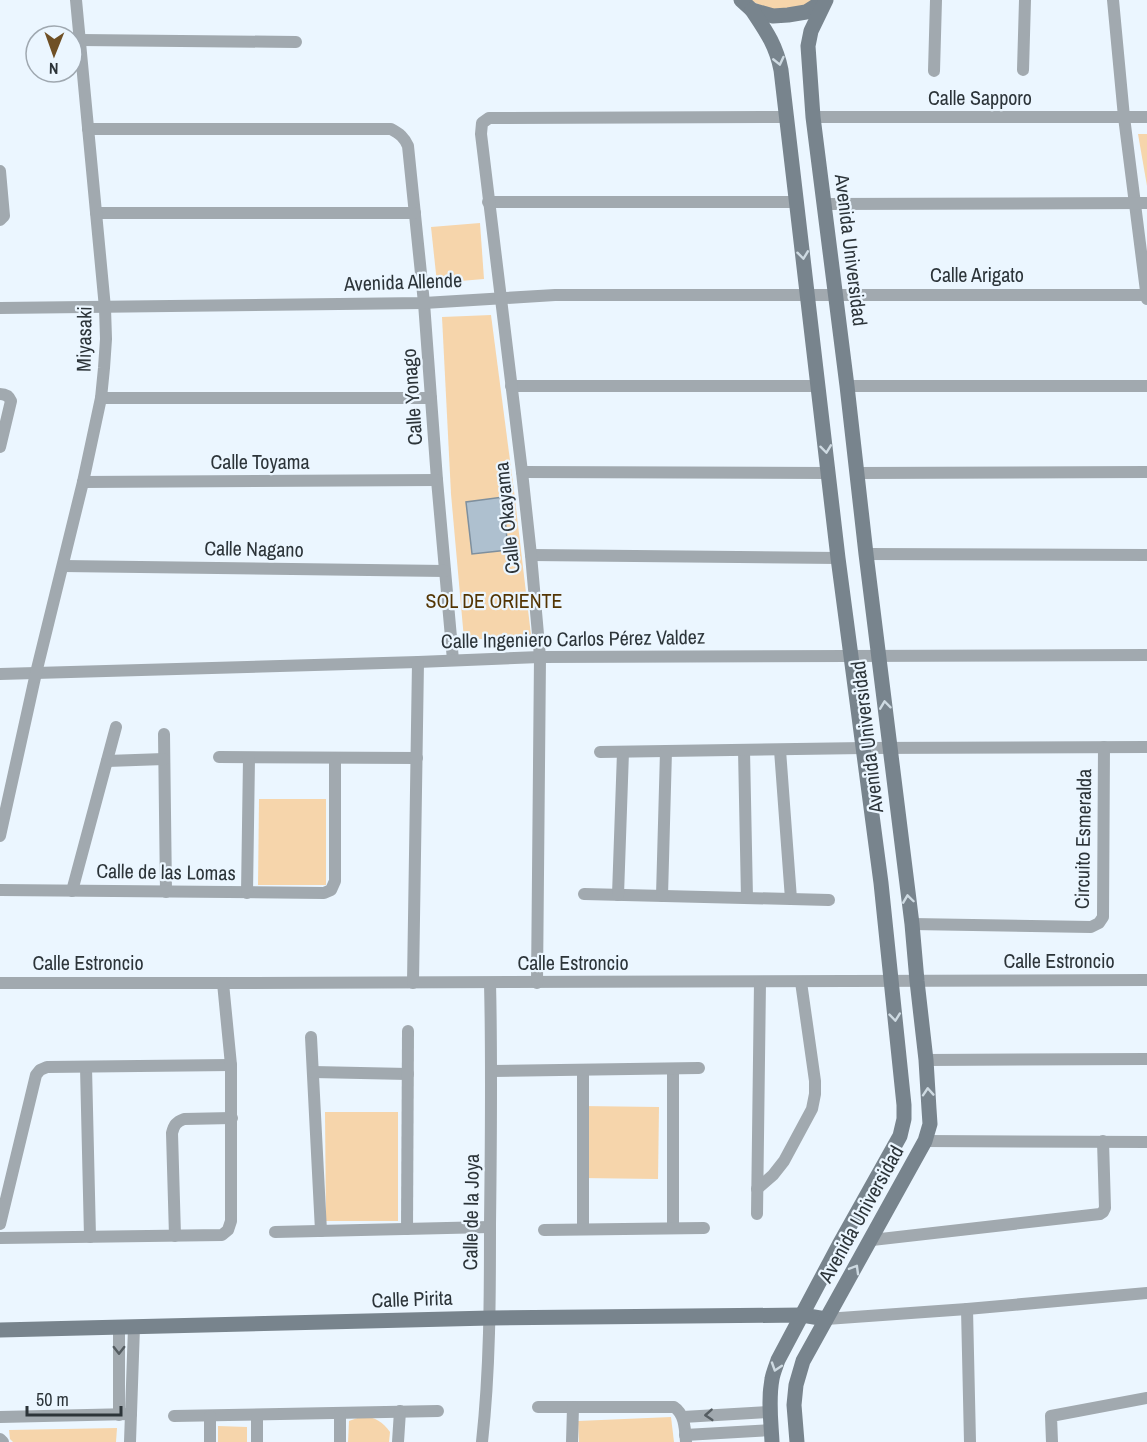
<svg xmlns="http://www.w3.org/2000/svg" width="1147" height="1442" font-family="'Archivo Narrow',sans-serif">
<rect width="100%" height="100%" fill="#ebf6ff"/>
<!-- green -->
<g fill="#f6d5ab">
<path d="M 750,0 L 815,0 C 789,14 777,15 750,0 Z"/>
<path d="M 1138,134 L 1147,134 L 1147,186 Z"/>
<path d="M 480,223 L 484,279 L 437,283 L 431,227 Z"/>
<path d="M 491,315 L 514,491 L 531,635 L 499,639 L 464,639 L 451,494 L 442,317 Z"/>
<path d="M 259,799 L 326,799 L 326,885 L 258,885 Z"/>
<path d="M 582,1106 L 659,1107 L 658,1179 L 581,1178 Z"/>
<path d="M 325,1112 L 398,1112 L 398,1221 L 326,1221 Z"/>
<path d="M 363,1416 C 376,1418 382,1421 390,1432 L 389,1442 L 348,1442 L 349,1421 Z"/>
<path d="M 671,1417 L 674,1442 L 579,1442 L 578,1421 Z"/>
<path d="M 218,1426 L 247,1427 L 247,1442 L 218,1442 Z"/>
<path d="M 117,1428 L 116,1442 L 13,1442 L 10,1439 L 9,1430 Z"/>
</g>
<!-- building -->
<path fill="#aec0cf" stroke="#7e8f9d" stroke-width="1.5" d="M 503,497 L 508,550 L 472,554 L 466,502 Z"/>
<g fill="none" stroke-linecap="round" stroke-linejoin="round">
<!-- street -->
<g stroke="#a1a9af" stroke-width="12">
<path d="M 1113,0 L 1124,117 L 1147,299"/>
<path d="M 80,40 L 296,42"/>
<path d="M 1023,70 L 1025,0"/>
<path d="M 934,71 L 936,0"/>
<path d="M 813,117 L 1147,117"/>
<path d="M 88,129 L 391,129 C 400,134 404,137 408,146 L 424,303 L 437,480 L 453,660"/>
<path d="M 0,171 L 4,216 L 0,220"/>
<path d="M 488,202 L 797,202"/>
<path d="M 824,204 L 1147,203"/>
<path d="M 96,213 L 415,213"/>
<path d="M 0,308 L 424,303 L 555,295 L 1147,295"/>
<path d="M 511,386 L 818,386"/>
<path d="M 847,386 L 1147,386"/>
<path d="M 0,394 C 5,394 9,396 11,401 L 0,447"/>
<path d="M 101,398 L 431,398"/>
<path d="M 522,472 L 829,473"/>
<path d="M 857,473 L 1147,472"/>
<path d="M 83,482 L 437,480"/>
<path d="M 866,554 L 1147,555"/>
<path d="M 531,555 L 838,558"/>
<path d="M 63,566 L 445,571"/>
<path d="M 0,674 L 418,662 L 540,657 L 1147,655"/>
<path d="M 164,734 L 166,892"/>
<path d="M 744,750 L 747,898"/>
<path d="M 780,750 L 791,899"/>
<path d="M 600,752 L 864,748 L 1147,747"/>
<path d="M 219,757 L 417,758"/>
<path d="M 107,761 L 164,759"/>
<path d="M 0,836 L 36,673 L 83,482 L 101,398 L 104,368 L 106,339 L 105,308 L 76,0"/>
<path d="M 0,890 L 324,893 L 331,890 L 335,881 L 335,758"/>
<path d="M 72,891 L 116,727"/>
<path d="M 247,893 L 249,758"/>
<path d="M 584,894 L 829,900"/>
<path d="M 618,895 L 623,752"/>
<path d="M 662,896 L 666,751"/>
<path d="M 912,924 L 1091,927 L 1099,923 L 1103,917 L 1104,747"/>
<path d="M 0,983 L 223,983 L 1147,980"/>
<path d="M 413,983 L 418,662"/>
<path d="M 537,983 L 540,657 L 531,555 L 522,472 L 481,134 L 482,123 L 489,118 L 787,117"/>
<path d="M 311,1037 L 321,1231"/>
<path d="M 926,1060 L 1147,1059"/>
<path d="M 86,1067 L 90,1237"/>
<path d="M 673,1069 L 673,1228"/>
<path d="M 583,1070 L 583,1229"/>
<path d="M 492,1071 L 699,1068"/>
<path d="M 313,1072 L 408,1074"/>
<path d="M 925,1141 L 1147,1142"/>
<path d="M 757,1189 L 773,1175 L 784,1161 L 812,1109 L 815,1094 L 815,1081 L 801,982"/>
<path d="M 757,1214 L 760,982"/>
<path d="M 0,1224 L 36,1075 L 40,1070 L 47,1067 L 231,1065"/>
<path d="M 407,1229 L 408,1031"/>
<path d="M 544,1230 L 704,1228"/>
<path d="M 275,1232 L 490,1227"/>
<path d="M 175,1236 L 172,1133 C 174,1125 176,1122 184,1119 L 232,1118"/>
<path d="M 0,1238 L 222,1235 L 228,1230 L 231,1221 L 231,1065 L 223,983"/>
<path d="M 872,1240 L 1100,1214 L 1103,1212 L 1105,1208 L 1103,1141"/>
<path d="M 967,1309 L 970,1442"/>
<path d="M 826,1319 L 967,1309 L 1147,1293"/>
<path d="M 538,1407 L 674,1407 C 685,1414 685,1430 686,1442"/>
<path d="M 119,1415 L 119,1327"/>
<path d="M 257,1415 L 257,1442"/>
<path d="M 174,1416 L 438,1411"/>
<path d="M 0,1417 L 131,1414"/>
<path d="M 683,1417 L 770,1412"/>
<path d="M 685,1435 L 772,1430"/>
<path d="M 0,1439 L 3,1442"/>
<path d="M 130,1442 L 134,1327"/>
<path d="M 210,1442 L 210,1416"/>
<path d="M 340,1442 L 340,1413"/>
<path d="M 398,1442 L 400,1411"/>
<path d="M 482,1442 C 490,1369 490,1297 490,1224 C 491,1143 492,1063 490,983"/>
<path d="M 572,1442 L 573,1407"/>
<path d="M 1052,1442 L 1051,1416 L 1147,1398"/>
</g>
<!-- secondary -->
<g stroke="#78848d" stroke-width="15">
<path d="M 741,0 L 752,10 L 773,16 L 788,15 L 806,12 L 825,0"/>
<path d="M 752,10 C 766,31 776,45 781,70 L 838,558 L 881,883 L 904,1105 L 904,1119 L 900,1136 L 839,1245 L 778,1360 C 776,1366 773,1373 772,1379 C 768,1400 771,1421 772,1442"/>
<path d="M 0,1330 L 490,1318 L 802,1315 L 826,1319"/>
<path d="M 797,1442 L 794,1405 L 796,1385 L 803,1361 L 925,1141 L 930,1124 L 929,1109 L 926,1060 L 917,981 L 912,924 L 866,554 L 847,386 L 813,117 L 808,46 L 811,31 L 826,0"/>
</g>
</g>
<!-- one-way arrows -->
<defs><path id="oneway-chevron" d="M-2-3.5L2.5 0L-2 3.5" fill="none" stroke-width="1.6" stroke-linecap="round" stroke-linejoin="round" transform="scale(1.5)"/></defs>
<g stroke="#cedae2">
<use href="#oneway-chevron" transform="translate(779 61) rotate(77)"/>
<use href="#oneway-chevron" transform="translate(803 255) rotate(83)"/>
<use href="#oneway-chevron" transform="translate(826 449) rotate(83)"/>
<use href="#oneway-chevron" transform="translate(885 705) rotate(-97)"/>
<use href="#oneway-chevron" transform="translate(908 899) rotate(-98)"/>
<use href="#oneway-chevron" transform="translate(895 1017) rotate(84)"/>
<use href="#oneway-chevron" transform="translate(928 1092) rotate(-94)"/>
<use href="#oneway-chevron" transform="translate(855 1269) rotate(-60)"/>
<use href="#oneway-chevron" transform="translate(776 1367) rotate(108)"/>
</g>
<g stroke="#555d62">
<use href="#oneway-chevron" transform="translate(119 1350) rotate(90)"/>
<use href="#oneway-chevron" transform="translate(709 1415) rotate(176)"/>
</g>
<g text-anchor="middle" stroke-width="4.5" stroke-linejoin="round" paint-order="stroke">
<!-- street labels -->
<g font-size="20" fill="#2c3439" stroke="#ebf6ff">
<text x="980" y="105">Calle Sapporo</text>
<text transform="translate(851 250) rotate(83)" y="7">Avenida Universidad</text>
<text x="977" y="282">Calle Arigato</text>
<text transform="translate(403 282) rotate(-2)" y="7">Avenida Allende</text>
<text transform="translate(84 339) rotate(-89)" y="7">Miyasaki</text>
<text transform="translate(412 397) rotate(-94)" y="7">Calle Yonago</text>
<text x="260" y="469">Calle Toyama</text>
<text transform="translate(507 518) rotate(-96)" y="7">Calle Okayama</text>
<text transform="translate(254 549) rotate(1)" y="7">Calle Nagano</text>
<text transform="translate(573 639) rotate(-1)" y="7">Calle Ingeniero Carlos Pérez Valdez</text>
<text transform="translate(867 737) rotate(-97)" y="7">Avenida Universidad</text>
<text transform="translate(1083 839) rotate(-89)" y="7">Circuito Esmeralda</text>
<text transform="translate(166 872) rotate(1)" y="7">Calle de las Lomas</text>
<text x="1059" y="968">Calle Estroncio</text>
<text x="88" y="970">Calle Estroncio</text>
<text x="573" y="970">Calle Estroncio</text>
<text transform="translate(471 1212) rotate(-89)" y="7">Calle de la Joya</text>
<text transform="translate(861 1214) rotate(-61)" y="7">Avenida Universidad</text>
<text transform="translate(412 1299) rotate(-2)" y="7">Calle Pirita</text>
</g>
<!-- park labels -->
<g font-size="20" fill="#533503" stroke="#ebf6ff">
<text x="494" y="608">SOL DE ORIENTE</text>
</g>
</g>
<!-- north arrow -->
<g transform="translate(54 54) rotate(181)"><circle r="28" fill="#ebf6ff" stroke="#9fa8b0" stroke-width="1.5"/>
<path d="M0-4.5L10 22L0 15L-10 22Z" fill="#6f5025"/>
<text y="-9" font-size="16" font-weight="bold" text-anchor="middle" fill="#2c3439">N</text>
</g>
<!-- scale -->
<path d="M27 1406v9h94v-9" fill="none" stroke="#2c3439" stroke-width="3"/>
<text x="36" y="1406" font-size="18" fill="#2c3439" stroke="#ebf6ff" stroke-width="4.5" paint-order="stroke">50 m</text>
</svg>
